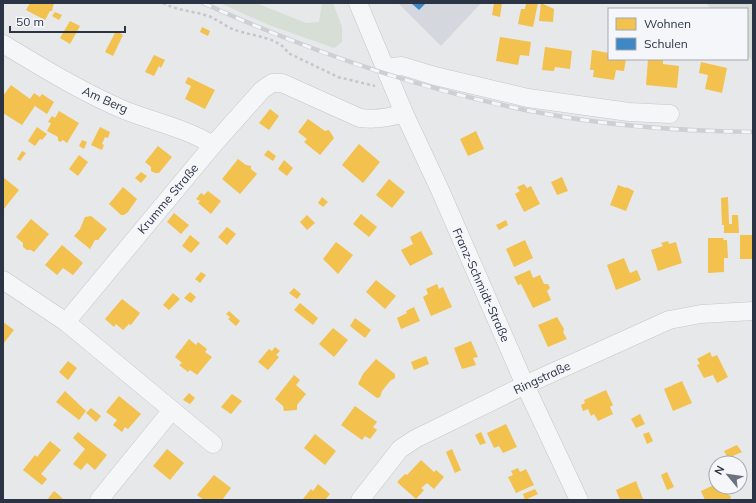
<svg xmlns="http://www.w3.org/2000/svg" width="756" height="503" font-family="Mulish,sans-serif">
<rect width="100%" height="100%" fill="#e6e8ea"/>
<!-- built -->
<path fill="#d4d7dd" d="M 398,3 L 481,3 L 441,46 Z"/>
<!-- green -->
<g fill="#d6ded6">
<path d="M 220,3 L 256,3 L 306,23 L 319,22 L 322,3 L 333,3 L 342,27 L 342,42 L 334,48 L 269,25 Z"/>
<path d="M 706,3 L 753,3 L 753,62 L 747,55 L 747,9 L 711,9 Z"/>
</g>
<!-- homes -->
<g fill="#f2c14e">
<path d="M 30,3 L 54,3 L 52,11 L 50,11 L 45,20 L 26,10 Z"/>
<path d="M 494,3 L 502,3 L 500,17 L 492,15 Z"/>
<path d="M 526,3 L 538,3 L 533,27 L 518,24 L 521,9 L 525,9 Z"/>
<path d="M 541,3 L 554,9 L 553,22 L 539,21 Z"/>
<path d="M 55,12 L 62,15 L 59,20 L 52,16 Z"/>
<path d="M 70,21 L 80,26 L 70,44 L 60,38 Z"/>
<path d="M 202,27 L 210,31 L 208,36 L 200,32 Z"/>
<path d="M 116,31 L 123,35 L 113,56 L 105,52 Z"/>
<path d="M 500,37 L 531,42 L 529,56 L 520,55 L 518,65 L 496,61 Z"/>
<path d="M 545,47 L 572,51 L 570,69 L 555,67 L 554,71 L 542,70 Z"/>
<path d="M 592,50 L 609,53 L 609,59 L 626,59 L 624,71 L 616,70 L 614,80 L 593,77 L 594,70 L 590,70 Z"/>
<path d="M 154,55 L 165,60 L 161,68 L 159,66 L 154,76 L 145,72 Z"/>
<path d="M 648,59 L 663,59 L 663,64 L 679,66 L 677,88 L 646,85 Z"/>
<path d="M 701,62 L 727,68 L 722,93 L 705,89 L 708,75 L 699,73 Z"/>
<path d="M 188,77 L 215,90 L 205,109 L 185,99 L 191,86 L 185,83 Z"/>
<path d="M 11,85 L 30,99 L 34,93 L 40,97 L 42,94 L 54,102 L 47,114 L 35,106 L 39,100 L 22,125 L 3,113 L 3,96 Z"/>
<path d="M 270,109 L 279,116 L 269,130 L 259,123 Z"/>
<path d="M 59,111 L 79,123 L 67,143 L 63,140 L 60,142 L 58,140 L 58,137 L 47,131 L 51,123 L 48,122 L 52,116 L 55,118 Z"/>
<path d="M 308,119 L 325,131 L 329,130 L 334,138 L 320,155 L 304,142 L 307,139 L 298,132 Z"/>
<path d="M 37,127 L 47,134 L 42,140 L 40,139 L 35,146 L 28,141 Z"/>
<path d="M 100,127 L 110,132 L 108,138 L 105,137 L 102,144 L 104,145 L 102,150 L 91,145 Z"/>
<path d="M 476,131 L 484,149 L 468,156 L 460,139 Z"/>
<path d="M 82,140 L 87,142 L 84,149 L 79,146 Z"/>
<path d="M 359,144 L 380,162 L 363,183 L 342,165 Z"/>
<path d="M 158,146 L 172,157 L 159,173 L 155,173 L 151,171 L 151,167 L 145,162 Z"/>
<path d="M 268,150 L 276,156 L 273,161 L 264,155 Z"/>
<path d="M 22,151 L 26,153 L 20,161 L 17,159 Z"/>
<path d="M 79,155 L 88,162 L 78,176 L 69,169 Z"/>
<path d="M 238,159 L 246,165 L 251,166 L 251,169 L 257,174 L 240,194 L 222,179 Z"/>
<path d="M 284,160 L 293,168 L 287,176 L 278,169 Z"/>
<path d="M 141,172 L 147,176 L 141,183 L 135,178 Z"/>
<path d="M 3,177 L 19,190 L 3,210 Z"/>
<path d="M 562,177 L 568,191 L 557,195 L 551,182 Z"/>
<path d="M 389,179 L 405,192 L 392,208 L 376,195 Z"/>
<path d="M 524,184 L 527,188 L 531,186 L 540,204 L 524,212 L 515,194 L 520,191 L 517,187 Z"/>
<path d="M 618,185 L 626,188 L 626,187 L 634,191 L 626,211 L 610,205 Z"/>
<path d="M 123,187 L 137,199 L 128,212 L 124,215 L 121,215 L 109,204 Z"/>
<path d="M 208,191 L 221,201 L 211,214 L 198,203 L 200,201 L 196,199 L 201,193 L 204,195 Z"/>
<path d="M 322,197 L 328,202 L 323,207 L 318,203 Z"/>
<path d="M 728,197 L 729,224 L 732,224 L 732,215 L 738,215 L 739,233 L 724,233 L 724,225 L 722,225 L 721,198 Z"/>
<path d="M 174,213 L 189,225 L 181,234 L 167,222 Z"/>
<path d="M 361,214 L 377,227 L 369,237 L 353,224 Z"/>
<path d="M 307,215 L 315,223 L 307,230 L 300,222 Z"/>
<path d="M 91,216 L 107,229 L 98,240 L 95,240 L 90,249 L 74,236 L 80,229 L 85,217 Z"/>
<path d="M 31,219 L 49,234 L 34,252 L 31,250 L 27,250 L 23,247 L 23,243 L 16,237 Z"/>
<path d="M 506,220 L 508,225 L 499,230 L 496,225 Z"/>
<path d="M 227,227 L 236,234 L 227,245 L 218,237 Z"/>
<path d="M 421,231 L 433,254 L 410,266 L 401,250 L 413,244 L 410,237 Z"/>
<path d="M 190,235 L 200,243 L 191,253 L 182,246 Z"/>
<rect x="740" y="235" width="13" height="24"/>
<path d="M 708,238 L 724,238 L 723,240 L 727,240 L 728,258 L 724,258 L 724,272 L 708,273 Z"/>
<path d="M 525,240 L 533,258 L 514,267 L 506,249 Z"/>
<path d="M 668,241 L 669,244 L 676,242 L 682,263 L 658,271 L 651,250 L 663,246 L 661,243 Z"/>
<path d="M 336,242 L 353,255 L 338,274 L 323,259 Z"/>
<path d="M 62,245 L 83,263 L 73,275 L 63,268 L 57,275 L 45,265 Z"/>
<path d="M 624,258 L 630,273 L 637,270 L 641,280 L 616,290 L 607,265 Z"/>
<path d="M 530,270 L 533,278 L 540,275 L 544,284 L 548,284 L 550,288 L 547,291 L 551,300 L 533,308 L 521,284 L 518,285 L 514,277 Z"/>
<path d="M 201,272 L 206,275 L 200,283 L 195,279 Z"/>
<path d="M 376,280 L 396,296 L 385,309 L 366,292 Z"/>
<path d="M 437,284 L 439,289 L 443,287 L 452,307 L 431,316 L 423,297 L 428,294 L 426,289 Z"/>
<path d="M 294,288 L 301,294 L 297,299 L 289,293 Z"/>
<path d="M 190,292 L 196,297 L 191,303 L 184,298 Z"/>
<path d="M 173,293 L 180,299 L 169,310 L 163,305 Z"/>
<path d="M 122,299 L 140,313 L 131,325 L 129,324 L 123,330 L 116,324 L 114,327 L 105,319 Z"/>
<path d="M 300,303 L 318,318 L 313,325 L 294,310 Z"/>
<path d="M 414,307 L 420,321 L 401,329 L 397,318 L 407,313 L 406,311 Z"/>
<path d="M 229,311 L 240,321 L 236,326 L 228,319 L 230,317 L 226,314 Z"/>
<path d="M 557,317 L 564,329 L 563,332 L 567,339 L 548,347 L 538,325 Z"/>
<path d="M 355,318 L 371,330 L 365,338 L 350,326 Z"/>
<path d="M 3,322 L 14,330 L 3,344 Z"/>
<path d="M 333,328 L 348,340 L 334,357 L 319,344 Z"/>
<path d="M 189,339 L 196,345 L 198,342 L 207,349 L 205,352 L 212,357 L 197,375 L 190,370 L 188,372 L 179,365 L 182,363 L 175,357 Z"/>
<path d="M 471,341 L 478,357 L 473,358 L 476,365 L 462,369 L 454,348 Z"/>
<path d="M 275,347 L 280,351 L 276,355 L 279,357 L 268,370 L 258,362 L 269,349 L 272,351 Z"/>
<path d="M 710,352 L 712,357 L 717,355 L 728,377 L 717,383 L 713,375 L 704,378 L 697,365 L 700,364 L 697,359 Z"/>
<path d="M 426,356 L 429,364 L 414,370 L 411,362 Z"/>
<path d="M 376,359 L 395,374 L 395,378 L 390,381 L 382,391 L 380,397 L 377,398 L 358,384 L 363,374 Z"/>
<path d="M 68,361 L 77,368 L 68,380 L 59,372 Z"/>
<path d="M 294,375 L 300,380 L 296,385 L 306,394 L 297,405 L 297,410 L 284,411 L 283,406 L 275,399 Z"/>
<path d="M 682,381 L 692,403 L 673,411 L 664,389 Z"/>
<path d="M 606,390 L 613,405 L 610,407 L 613,414 L 598,421 L 594,414 L 591,416 L 588,409 L 583,411 L 581,405 L 585,403 L 584,400 Z"/>
<path d="M 65,391 L 86,411 L 79,420 L 56,402 Z"/>
<path d="M 189,393 L 195,398 L 190,404 L 183,400 Z"/>
<path d="M 232,394 L 242,401 L 231,414 L 221,407 Z"/>
<path d="M 119,396 L 141,414 L 128,429 L 125,427 L 122,432 L 113,425 L 117,420 L 106,412 Z"/>
<path d="M 355,406 L 377,422 L 373,427 L 377,430 L 370,439 L 365,436 L 362,440 L 341,425 Z"/>
<path d="M 91,408 L 101,416 L 96,422 L 86,413 Z"/>
<path d="M 640,414 L 645,424 L 636,428 L 631,419 Z"/>
<path d="M 506,424 L 517,447 L 503,453 L 499,446 L 494,448 L 487,433 Z"/>
<path d="M 78,432 L 107,455 L 95,470 L 87,463 L 81,470 L 73,464 L 85,449 L 73,438 Z"/>
<path d="M 481,432 L 486,443 L 480,445 L 475,435 Z"/>
<path d="M 649,432 L 653,441 L 647,444 L 643,434 Z"/>
<path d="M 315,434 L 336,451 L 325,465 L 304,448 Z"/>
<path d="M 50,441 L 61,450 L 41,474 L 47,479 L 42,485 L 23,470 L 35,455 L 37,457 Z"/>
<path d="M 737,445 L 742,452 L 728,458 L 724,451 Z"/>
<path d="M 167,449 L 184,463 L 170,480 L 153,466 Z"/>
<path d="M 452,449 L 461,470 L 455,473 L 446,452 Z"/>
<path d="M 421,460 L 434,472 L 436,470 L 444,477 L 434,489 L 427,483 L 421,488 L 424,490 L 416,499 L 397,482 L 405,474 L 407,475 Z"/>
<path d="M 518,468 L 520,472 L 526,469 L 534,485 L 516,493 L 508,477 L 513,475 L 511,471 Z"/>
<path d="M 667,472 L 674,487 L 667,490 L 661,475 Z"/>
<path d="M 214,475 L 231,488 L 222,500 L 204,500 L 197,495 Z"/>
<path d="M 636,481 L 643,499 L 620,500 L 616,490 Z"/>
<path d="M 318,484 L 330,494 L 325,500 L 302,500 L 311,489 L 313,491 Z"/>
<path d="M 716,484 L 716,487 L 724,487 L 728,495 L 731,496 L 730,500 L 705,500 L 701,491 Z"/>
<path d="M 535,489 L 538,494 L 525,500 L 523,494 Z"/>
<path d="M 54,491 L 59,495 L 64,500 L 47,500 Z"/>
</g>
<!-- schools -->
<path fill="#3f88c5" d="M 411,3 L 426,3 L 419,10 Z"/>
<g fill="none" stroke-linecap="round" stroke-linejoin="round">
<defs>
<g id="minor">
<path d="M 358,3 L 404,113 L 440,190 L 525,385 L 579,500"/>
<path d="M 3,44 C 43,68 82,92 124,110 C 154,122 185,128 213,145"/>
<path d="M 386,68 L 402,66 L 435,76 L 528,98 L 629,112 L 670,114"/>
<path d="M 3,280 L 66,322 L 172,410 L 99,500"/>
<path d="M 66,322 L 213,145 L 262,90 L 272,83 L 282,83 L 360,118 C 376,120 389,118 404,113"/>
<path d="M 172,410 L 213,444"/>
<path d="M 360,500 L 400,449 L 415,439 L 525,385 L 669,320 L 701,314 L 753,311"/>
</g>
</defs>
<!-- minor casing -->
<use href="#minor" stroke="#c4c6c8" stroke-width="19"/>
<!-- path -->
<path stroke="#c5c6ca" stroke-width="2.5" stroke-dasharray="3 3" stroke-linecap="butt" d="M 163,3 C 178,11 195,11 211,17 C 219,21 227,27 235,30 C 251,36 280,37 288,53 L 338,77 L 375,86"/>
<!-- minor -->
<use href="#minor" stroke="#f5f6f7" stroke-width="18"/>
<defs>
<path id="rail" d="M 203,3 C 309,51 420,90 536,112 C 607,126 681,131 753,132"/>
</defs>
<!-- rail casing -->
<use href="#rail" stroke="#cecfd2" stroke-width="4.5"/>
<!-- rail -->
<use href="#rail" stroke="#f4f6f9" stroke-width="3" stroke-dasharray="9" stroke-linecap="butt"/>
</g>
<g text-anchor="middle" stroke-width="4" stroke-linejoin="round" paint-order="stroke">
<!-- street labels -->
<g font-size="12" fill="#2b3445" stroke="#f4f6f9">
<text transform="translate(105 100) rotate(24)" y="4">Am Berg</text>
<text transform="translate(168 199) rotate(-50)" y="4">Krumme Straße</text>
<text transform="translate(481 285) rotate(66)" y="4">Franz-Schmidt-Straße</text>
<text transform="translate(542 378) rotate(-25)" y="4">Ringstraße</text>
</g>
</g>
<!-- border -->
<rect width="756" height="503" fill="none" stroke="#2b3445" stroke-width="8"/>
<!-- legend -->
<rect x="608" y="8" width="140" height="52" fill="#f4f6f9" stroke="#a4a8b1"/>
<rect x="616" y="18" width="20" height="12" fill="#f2c14e" stroke="#a4a8b1"/>
<text x="644" y="28" font-size="12" fill="#2b3445">Wohnen</text>
<rect x="616" y="38" width="20" height="12" fill="#3f88c5" stroke="#a4a8b1"/>
<text x="644" y="48" font-size="12" fill="#2b3445">Schulen</text>
<!-- north arrow -->
<g transform="translate(728 475) rotate(299)"><circle r="19" fill="#f4f6f9" stroke="#a4a8b1"/>
<path d="M0-3L7 15L0 10L-7 15Z" fill="#6c737f"/>
<text y="-6" font-size="11" font-weight="bold" text-anchor="middle" fill="#2b3445">N</text>
</g>
<!-- scale -->
<path d="M10 26v6h115v-6" fill="none" stroke="#2b3445" stroke-width="2"/>
<text x="16" y="26" font-size="12" fill="#2b3445" stroke="#f4f6f9" stroke-width="3" paint-order="stroke">50 m</text>
</svg>
